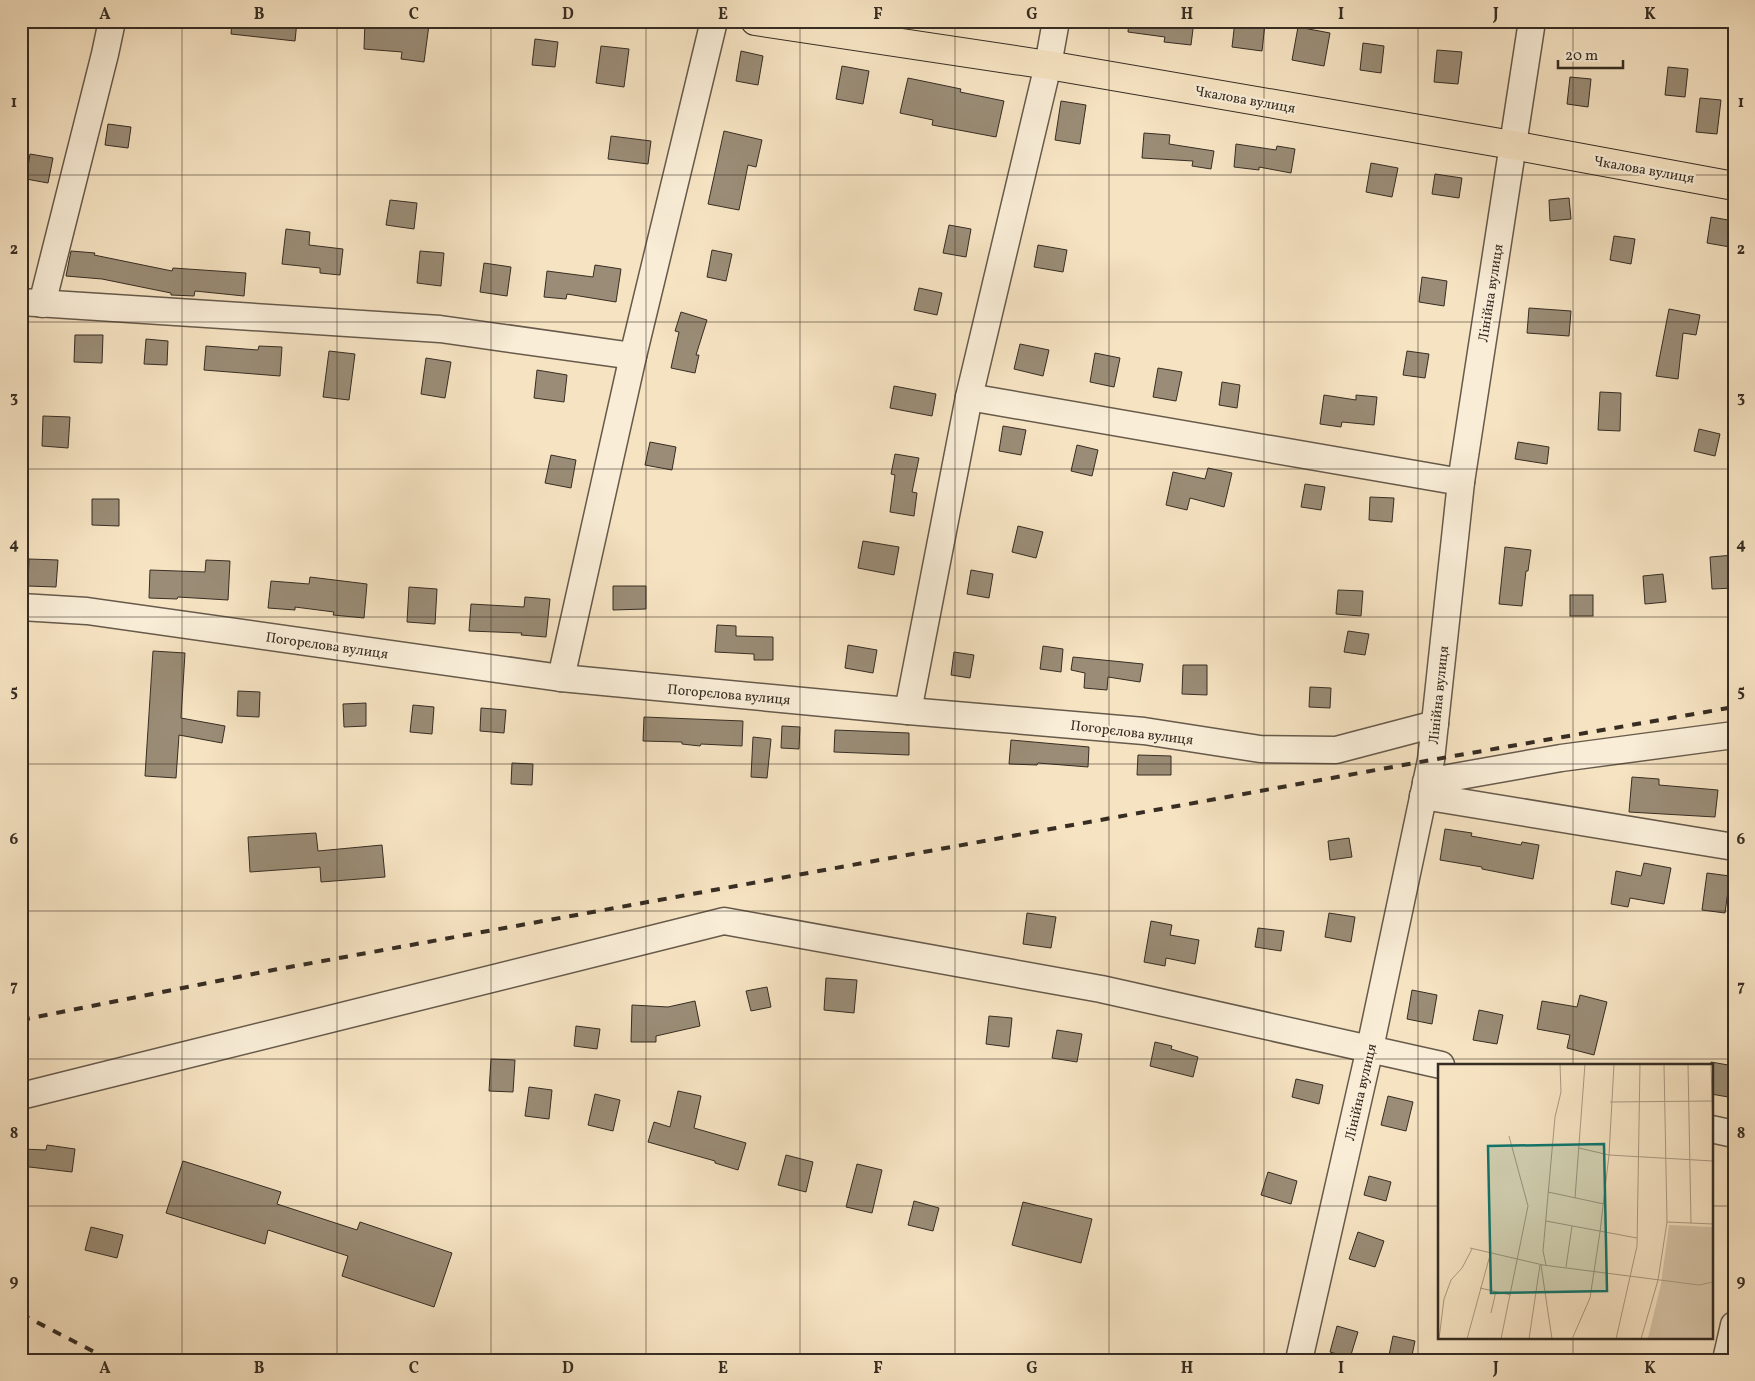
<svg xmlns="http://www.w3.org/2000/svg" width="1755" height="1381" font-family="Vollkorn,serif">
<rect width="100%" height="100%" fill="#f6e3c2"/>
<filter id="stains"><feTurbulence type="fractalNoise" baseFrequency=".004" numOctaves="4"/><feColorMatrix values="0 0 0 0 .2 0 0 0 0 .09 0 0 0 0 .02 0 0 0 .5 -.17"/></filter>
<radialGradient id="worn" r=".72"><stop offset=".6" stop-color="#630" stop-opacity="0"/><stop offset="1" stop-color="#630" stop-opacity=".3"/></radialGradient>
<!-- building -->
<g fill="#9a8c76" stroke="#372d23">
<path d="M 232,21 L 297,21 L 295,41 L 231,34 Z"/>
<path d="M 365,21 L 398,21 L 429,25 L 424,62 L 401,59 L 402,52 L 364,49 Z"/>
<path d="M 1129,21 L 1194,21 L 1191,45 L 1164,42 L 1165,37 L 1128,32 Z"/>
<path d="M 1235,21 L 1265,24 L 1262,51 L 1232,47 Z"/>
<path d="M 1298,27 L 1330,33 L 1324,66 L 1292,60 Z"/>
<path d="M 535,39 L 558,42 L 555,67 L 532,65 Z"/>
<path d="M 1363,43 L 1384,46 L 1381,73 L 1360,70 Z"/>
<path d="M 601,46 L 629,49 L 624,87 L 596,83 Z"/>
<path d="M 1437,50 L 1462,52 L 1458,84 L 1434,82 Z"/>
<path d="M 741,51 L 763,56 L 758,85 L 736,81 Z"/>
<path d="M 842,66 L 869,71 L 863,104 L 836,99 Z"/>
<path d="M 1668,67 L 1688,69 L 1685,97 L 1665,95 Z"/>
<path d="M 1570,77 L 1591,79 L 1588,107 L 1567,104 Z"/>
<path d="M 908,78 L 961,89 L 960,92 L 1004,101 L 996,137 L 932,125 L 933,120 L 900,113 Z"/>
<path d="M 1700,98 L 1721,100 L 1717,134 L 1696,132 Z"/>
<path d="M 1061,101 L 1086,105 L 1080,144 L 1055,140 Z"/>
<path d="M 108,124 L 131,127 L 128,148 L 105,145 Z"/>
<path d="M 724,131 L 762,140 L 756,167 L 748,165 L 739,210 L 708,204 Z"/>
<path d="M 1144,133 L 1170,135 L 1169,144 L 1214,151 L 1211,169 L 1192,166 L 1193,161 L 1142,158 Z"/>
<path d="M 611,136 L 651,141 L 648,164 L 608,159 Z"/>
<path d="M 1236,144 L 1276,150 L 1277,146 L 1295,149 L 1291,173 L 1259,167 L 1259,170 L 1234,167 Z"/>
<path d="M 30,154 L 53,158 L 48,183 L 26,179 Z"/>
<path d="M 1371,163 L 1398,168 L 1392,197 L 1366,192 Z"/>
<path d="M 1435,174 L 1462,178 L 1459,198 L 1432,194 Z"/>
<path d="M 1569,198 L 1571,219 L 1550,221 L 1549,200 Z"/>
<path d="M 390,200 L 417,203 L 414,229 L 386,225 Z"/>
<path d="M 1711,217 L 1734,221 L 1730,247 L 1707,243 Z"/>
<path d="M 949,225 L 971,229 L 966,257 L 943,253 Z"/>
<path d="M 286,229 L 310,232 L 309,245 L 343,249 L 340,275 L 320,273 L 320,268 L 282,264 Z"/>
<path d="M 1614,236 L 1635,239 L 1631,264 L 1610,260 Z"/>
<path d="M 1038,245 L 1067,250 L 1063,272 L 1034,267 Z"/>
<path d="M 712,250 L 732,254 L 726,281 L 707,277 Z"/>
<path d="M 71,251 L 95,253 L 94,255 L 172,271 L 173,268 L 246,273 L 244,296 L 195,291 L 194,296 L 171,295 L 171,293 L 102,279 L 66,276 Z"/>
<path d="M 420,251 L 444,253 L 441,286 L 417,283 Z"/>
<path d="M 484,263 L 511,267 L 507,296 L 480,292 Z"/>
<path d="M 595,265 L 621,269 L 616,302 L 567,294 L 566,299 L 544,297 L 547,271 L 593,277 Z"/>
<path d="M 1422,277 L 1447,281 L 1444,306 L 1419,302 Z"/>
<path d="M 919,288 L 942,293 L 937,315 L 914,310 Z"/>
<path d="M 1529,308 L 1571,311 L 1569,336 L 1527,333 Z"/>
<path d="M 1669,309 L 1700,315 L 1696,335 L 1683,333 L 1678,379 L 1656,376 Z"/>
<path d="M 681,312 L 707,320 L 696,355 L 699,355 L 695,373 L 671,368 L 679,332 L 675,331 Z"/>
<path d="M 75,335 L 103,335 L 102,363 L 74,362 Z"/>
<path d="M 146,339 L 168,341 L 167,365 L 144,364 Z"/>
<path d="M 1020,344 L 1049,350 L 1043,376 L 1014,369 Z"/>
<path d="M 206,346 L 258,350 L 259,346 L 282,347 L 280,376 L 204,370 Z"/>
<path d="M 329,351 L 355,354 L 349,400 L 323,397 Z"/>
<path d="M 1407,351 L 1429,354 L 1425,378 L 1403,375 Z"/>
<path d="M 1095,353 L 1120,358 L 1114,387 L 1090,382 Z"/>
<path d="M 426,358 L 451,362 L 445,398 L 421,394 Z"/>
<path d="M 1158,368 L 1182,372 L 1176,401 L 1153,397 Z"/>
<path d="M 537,370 L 567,375 L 564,402 L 534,398 Z"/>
<path d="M 1222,382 L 1240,385 L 1237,408 L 1219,405 Z"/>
<path d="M 894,386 L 936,394 L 932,416 L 890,408 Z"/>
<path d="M 1600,392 L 1621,393 L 1620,431 L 1598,430 Z"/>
<path d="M 1324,395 L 1356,400 L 1356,395 L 1377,397 L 1374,425 L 1342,422 L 1341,427 L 1320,424 Z"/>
<path d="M 43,416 L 70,417 L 68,448 L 42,446 Z"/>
<path d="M 1003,426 L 1026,430 L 1021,455 L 999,451 Z"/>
<path d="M 1699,429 L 1720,434 L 1715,456 L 1694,451 Z"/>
<path d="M 650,442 L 676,447 L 672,470 L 645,465 Z"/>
<path d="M 1518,442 L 1549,447 L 1547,464 L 1515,459 Z"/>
<path d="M 1077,445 L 1098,450 L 1092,476 L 1071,471 Z"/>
<path d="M 895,454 L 919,458 L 912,492 L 917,493 L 914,516 L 890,512 L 895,475 L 891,474 Z"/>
<path d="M 551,455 L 576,460 L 571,488 L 545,483 Z"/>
<path d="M 1208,468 L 1232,473 L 1224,507 L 1190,498 L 1187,510 L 1166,505 L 1173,472 L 1205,479 Z"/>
<path d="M 1305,484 L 1325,487 L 1321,510 L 1301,507 Z"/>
<path d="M 1370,497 L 1394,498 L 1392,522 L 1369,520 Z"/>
<path d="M 92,499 L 119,499 L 119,526 L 92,525 Z"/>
<path d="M 1018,526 L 1043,532 L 1036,558 L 1012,552 Z"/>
<path d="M 863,541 L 899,547 L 894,575 L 858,568 Z"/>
<path d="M 1505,547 L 1531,550 L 1528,571 L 1526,571 L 1522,606 L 1499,604 Z"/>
<path d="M 1734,555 L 1734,588 L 1712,589 L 1710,557 Z"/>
<path d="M 29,559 L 58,560 L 56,587 L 28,586 Z"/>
<path d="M 206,560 L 230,561 L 228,600 L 178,597 L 177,599 L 149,598 L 150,570 L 205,572 Z"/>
<path d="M 971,570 L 993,574 L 989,598 L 967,594 Z"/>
<path d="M 1663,574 L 1666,602 L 1645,604 L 1643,576 Z"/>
<path d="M 310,577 L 367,584 L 364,618 L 333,615 L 334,612 L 295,607 L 295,610 L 268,608 L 271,581 L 309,584 Z"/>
<path d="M 613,586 L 646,586 L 646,609 L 613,610 Z"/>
<path d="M 409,587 L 437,589 L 435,624 L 407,622 Z"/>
<path d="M 1338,590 L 1363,591 L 1361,616 L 1336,614 Z"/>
<rect x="1570" y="595" width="23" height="21"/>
<path d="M 525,597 L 550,599 L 546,637 L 521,635 L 522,633 L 469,631 L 471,604 L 524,607 Z"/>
<path d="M 717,625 L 736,626 L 736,636 L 773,637 L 773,660 L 754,660 L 754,654 L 715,652 Z"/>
<path d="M 1348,631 L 1369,634 L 1365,655 L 1344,652 Z"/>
<path d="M 848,645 L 877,650 L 873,673 L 845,668 Z"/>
<path d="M 1043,646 L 1063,649 L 1061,672 L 1040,669 Z"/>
<path d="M 153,651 L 185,653 L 181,718 L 225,726 L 222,743 L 179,735 L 176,778 L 145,776 Z"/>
<path d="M 954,652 L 974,655 L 970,678 L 951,675 Z"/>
<path d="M 1073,657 L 1143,664 L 1140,682 L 1108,677 L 1107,690 L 1084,688 L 1085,673 L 1071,670 Z"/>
<path d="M 1183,665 L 1207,665 L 1207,695 L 1182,694 Z"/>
<path d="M 1310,687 L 1331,688 L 1330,708 L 1309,707 Z"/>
<path d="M 238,691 L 260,692 L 259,717 L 237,716 Z"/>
<path d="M 366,703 L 366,726 L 344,727 L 343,704 Z"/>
<path d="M 413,705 L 434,707 L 432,734 L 410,732 Z"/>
<path d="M 481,708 L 506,710 L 504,733 L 480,731 Z"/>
<path d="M 644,717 L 743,721 L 742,746 L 701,744 L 700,746 L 682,744 L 682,742 L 643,741 Z"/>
<path d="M 782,726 L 800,727 L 799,749 L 781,748 Z"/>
<path d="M 835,730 L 909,733 L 909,755 L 834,752 Z"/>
<path d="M 753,737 L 771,739 L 767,778 L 751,777 Z"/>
<path d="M 1011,740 L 1089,747 L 1088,767 L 1038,763 L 1037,765 L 1009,764 Z"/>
<path d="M 1138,755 L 1171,756 L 1171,775 L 1137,775 Z"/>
<path d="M 512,763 L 533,764 L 532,785 L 511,784 Z"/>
<path d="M 1632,777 L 1659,779 L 1659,785 L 1718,790 L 1715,817 L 1629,812 Z"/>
<path d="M 1445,829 L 1472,833 L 1471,836 L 1521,845 L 1522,842 L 1539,845 L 1533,879 L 1482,869 L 1482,867 L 1440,860 Z"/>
<path d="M 316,833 L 318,851 L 382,845 L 385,877 L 321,882 L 320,867 L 250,872 L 248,837 Z"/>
<path d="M 1349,838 L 1352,857 L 1330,860 L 1328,841 Z"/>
<path d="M 1644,863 L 1671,868 L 1664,904 L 1630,898 L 1628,907 L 1611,904 L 1616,871 L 1641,876 Z"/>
<path d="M 1707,873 L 1730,876 L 1725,913 L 1702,910 Z"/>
<path d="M 1027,913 L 1056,917 L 1051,948 L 1023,944 Z"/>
<path d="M 1329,913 L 1355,917 L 1351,942 L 1325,937 Z"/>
<path d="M 1151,921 L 1172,925 L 1170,935 L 1199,940 L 1195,964 L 1166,958 L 1165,966 L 1144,962 Z"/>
<path d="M 1258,928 L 1284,931 L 1281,951 L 1255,947 Z"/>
<path d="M 826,978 L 857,980 L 854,1013 L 824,1010 Z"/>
<path d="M 767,987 L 771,1007 L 751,1011 L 746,991 Z"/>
<path d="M 1412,990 L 1437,995 L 1432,1024 L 1407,1019 Z"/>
<path d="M 1580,995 L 1607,1002 L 1594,1055 L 1567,1048 L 1570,1035 L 1537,1029 L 1542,1001 L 1577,1007 Z"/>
<path d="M 695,1001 L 700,1026 L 656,1036 L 656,1042 L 631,1042 L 632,1005 L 668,1007 Z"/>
<path d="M 1479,1010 L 1503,1015 L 1497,1044 L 1473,1040 Z"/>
<path d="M 989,1016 L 1012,1018 L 1009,1047 L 986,1044 Z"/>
<path d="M 576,1026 L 600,1029 L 597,1049 L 574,1046 Z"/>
<path d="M 1057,1030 L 1082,1034 L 1077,1062 L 1052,1058 Z"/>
<path d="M 1155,1042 L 1172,1046 L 1171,1049 L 1198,1057 L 1193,1077 L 1150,1066 Z"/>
<path d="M 491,1059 L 515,1060 L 513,1092 L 489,1091 Z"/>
<path d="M 1711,1062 L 1734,1066 L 1734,1098 L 1711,1094 Z"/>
<path d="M 1296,1079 L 1323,1085 L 1319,1104 L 1292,1097 Z"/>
<path d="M 529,1087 L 552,1090 L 549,1119 L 525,1116 Z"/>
<path d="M 678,1091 L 701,1096 L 694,1128 L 746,1143 L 738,1170 L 715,1163 L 715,1161 L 648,1142 L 654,1122 L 670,1127 Z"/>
<path d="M 595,1094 L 620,1100 L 613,1131 L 588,1125 Z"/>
<path d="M 1388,1096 L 1413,1102 L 1406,1131 L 1381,1125 Z"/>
<path d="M 47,1145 L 75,1149 L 72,1172 L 21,1166 L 21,1149 L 46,1150 Z"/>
<path d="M 786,1155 L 813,1162 L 806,1192 L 778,1185 Z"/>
<path d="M 183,1161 L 281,1192 L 277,1204 L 357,1230 L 360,1222 L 452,1253 L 434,1307 L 342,1276 L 348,1256 L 268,1230 L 265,1244 L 166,1213 Z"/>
<path d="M 857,1164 L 882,1170 L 872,1213 L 846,1207 Z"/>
<path d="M 1268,1172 L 1297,1181 L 1291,1204 L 1261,1195 Z"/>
<path d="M 1369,1176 L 1391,1182 L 1386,1201 L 1364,1195 Z"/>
<path d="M 914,1201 L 939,1208 L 933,1231 L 908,1225 Z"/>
<path d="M 1023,1202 L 1092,1219 L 1081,1263 L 1012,1245 Z"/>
<path d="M 91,1227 L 123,1235 L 117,1258 L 85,1250 Z"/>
<path d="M 1358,1232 L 1384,1241 L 1375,1267 L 1349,1259 Z"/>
<path d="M 1337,1326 L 1358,1332 L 1350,1358 L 1330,1352 Z"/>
<path d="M 1393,1336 L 1415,1341 L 1411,1360 L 1388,1360 Z"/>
</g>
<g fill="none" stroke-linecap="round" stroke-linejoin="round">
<defs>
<g id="street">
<path d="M 21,302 L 440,329 L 633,356"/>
<path d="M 42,304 L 105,54 L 112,21"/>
<path d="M 969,397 L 1461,482"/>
<path d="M 21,607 L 87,611 L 561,678 L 908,711 L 1144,731 L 1260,749 L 1336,750 L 1435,724"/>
<path d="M 561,678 L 633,356 L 714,21"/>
<path d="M 908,711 L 969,397 L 1048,65 L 1056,21"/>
<path d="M 1426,782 L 1561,758 L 1734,735"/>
<path d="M 1423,796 L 1734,847"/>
<path d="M 21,1096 L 724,921 L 1101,989 L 1441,1065"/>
<path d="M 1711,1129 L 1734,1134"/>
<path d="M 1299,1360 L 1370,1048 L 1431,760 L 1461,482 L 1532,21"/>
<path d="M 1726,1360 L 1734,1325"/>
</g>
<path id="primary" d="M 755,21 L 1048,65 L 1512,145 L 1734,186"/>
</defs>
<!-- street casing -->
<use href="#street" stroke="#675a4b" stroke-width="29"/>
<!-- primary casing -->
<use href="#primary" stroke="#372d23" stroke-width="30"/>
<!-- street -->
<use href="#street" stroke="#f9edd7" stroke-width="26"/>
<!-- primary -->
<use href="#primary" stroke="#f6e3c2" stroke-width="28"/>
<!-- rail -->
<g stroke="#372d23" stroke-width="4" stroke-dasharray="9 9" stroke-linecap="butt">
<path d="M 21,1020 L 273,970 L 1431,760 L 1734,707"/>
<path d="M 21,1314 L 110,1360"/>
</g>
</g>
<!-- grid -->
<path fill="none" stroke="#372d23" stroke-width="1" stroke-opacity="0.55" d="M 182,21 L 182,1360M 337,21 L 337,1360M 491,21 L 491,1360M 646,21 L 646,1360M 800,21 L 800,1360M 955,21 L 955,1360M 1109,21 L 1109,1360M 1264,21 L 1264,1360M 1418,21 L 1418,1360M 1573,21 L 1573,1065M 21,175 L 1734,175M 21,322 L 1734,322M 21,469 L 1734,469M 21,617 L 1734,617M 21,764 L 1734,764M 21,911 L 1734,911M 21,1059 L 1734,1059M 21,1206 L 1439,1206M 1711,1206 L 1734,1206M 1573,1337 L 1573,1360"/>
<g text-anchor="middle" stroke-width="4.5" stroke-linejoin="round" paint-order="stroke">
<!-- street labels -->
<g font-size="14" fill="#372d23" stroke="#f9edd7">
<text transform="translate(1245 99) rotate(10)" y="5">Чкалова вулиця</text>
<text transform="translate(1644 169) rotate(10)" y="5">Чкалова вулиця</text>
<text transform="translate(1490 293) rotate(-81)" y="5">Лінійна вулиця</text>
<text transform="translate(327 645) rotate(8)" y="5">Погорєлова вулиця</text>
<text transform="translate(729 694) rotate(5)" y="5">Погорєлова вулиця</text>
<text transform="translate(1438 695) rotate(-84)" y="5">Лінійна вулиця</text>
<text transform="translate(1132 732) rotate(7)" y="5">Погорєлова вулиця</text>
<text transform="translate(1360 1092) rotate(-77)" y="5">Лінійна вулиця</text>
</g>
</g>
<!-- overview -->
<g transform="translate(1438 1064)">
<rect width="275" height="275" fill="#f6e3c2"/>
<path d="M 231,161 L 275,163 L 275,275 L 210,274 L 223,220 Z" fill="#d6c4a7"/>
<path fill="none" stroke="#aa9a82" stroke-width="1" d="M 250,0 L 253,159M 273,0 L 275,67M 172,38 L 275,37M 141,84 L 171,91 L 275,97M 110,128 L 166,140M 137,134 L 147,0M 108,157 L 199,174M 229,158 L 275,160M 32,184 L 105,201 L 261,221 L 275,218M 103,201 L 114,275M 108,201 L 105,187 L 117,53 L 123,28 L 122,0M 128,203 L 134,162M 42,224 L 73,231M 53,249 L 58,227M 1,275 L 6,235 L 13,216 L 24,204 L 34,185M 29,275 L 52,191M 63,275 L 90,142 L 71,72M 91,275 L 102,201M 134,275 L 152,234 L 162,168 L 171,91 L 176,0M 178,275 L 199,182 L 202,0M 203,275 L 220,216 L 229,158 L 226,0"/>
<path fill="#0f766e" fill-opacity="0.15" stroke="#0f766e" stroke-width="2.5" d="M 166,80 L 169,227 L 53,229 L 50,82 Z"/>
<rect width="275" height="275" fill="none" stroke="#372d23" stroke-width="2.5"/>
</g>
<!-- margin -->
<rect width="1755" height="1381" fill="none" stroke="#f6e3c2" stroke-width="55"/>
<!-- scale -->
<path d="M1558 60v8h65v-8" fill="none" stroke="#372d23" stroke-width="2.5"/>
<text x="1565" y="60" font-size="15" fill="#372d23" stroke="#f9edd7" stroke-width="4" paint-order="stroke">20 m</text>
<rect x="28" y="28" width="1700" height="1326" fill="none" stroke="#372d23" stroke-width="2"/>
<g font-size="16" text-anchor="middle" font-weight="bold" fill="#372d23">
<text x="105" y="19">A</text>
<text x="259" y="19">B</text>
<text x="414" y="19">C</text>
<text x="568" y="19">D</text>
<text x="723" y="19">E</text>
<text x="878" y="19">F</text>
<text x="1032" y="19">G</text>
<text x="1187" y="19">H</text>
<text x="1341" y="19">I</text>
<text x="1496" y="19">J</text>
<text x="1650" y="19">K</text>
<text x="14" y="107">1</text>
<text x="1741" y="107">1</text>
<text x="14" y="254">2</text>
<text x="1741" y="254">2</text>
<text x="14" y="402">3</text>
<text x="1741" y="402">3</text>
<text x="14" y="549">4</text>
<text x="1741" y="549">4</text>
<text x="14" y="696">5</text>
<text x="1741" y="696">5</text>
<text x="14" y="844">6</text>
<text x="1741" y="844">6</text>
<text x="14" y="991">7</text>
<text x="1741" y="991">7</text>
<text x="14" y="1138">8</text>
<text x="1741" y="1138">8</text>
<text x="14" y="1286">9</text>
<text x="1741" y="1286">9</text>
<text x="105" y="1373">A</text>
<text x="259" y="1373">B</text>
<text x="414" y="1373">C</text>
<text x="568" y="1373">D</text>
<text x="723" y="1373">E</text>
<text x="878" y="1373">F</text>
<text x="1032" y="1373">G</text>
<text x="1187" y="1373">H</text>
<text x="1341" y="1373">I</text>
<text x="1496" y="1373">J</text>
<text x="1650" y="1373">K</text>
</g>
<rect width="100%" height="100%" filter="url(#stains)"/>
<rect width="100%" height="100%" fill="url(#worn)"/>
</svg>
